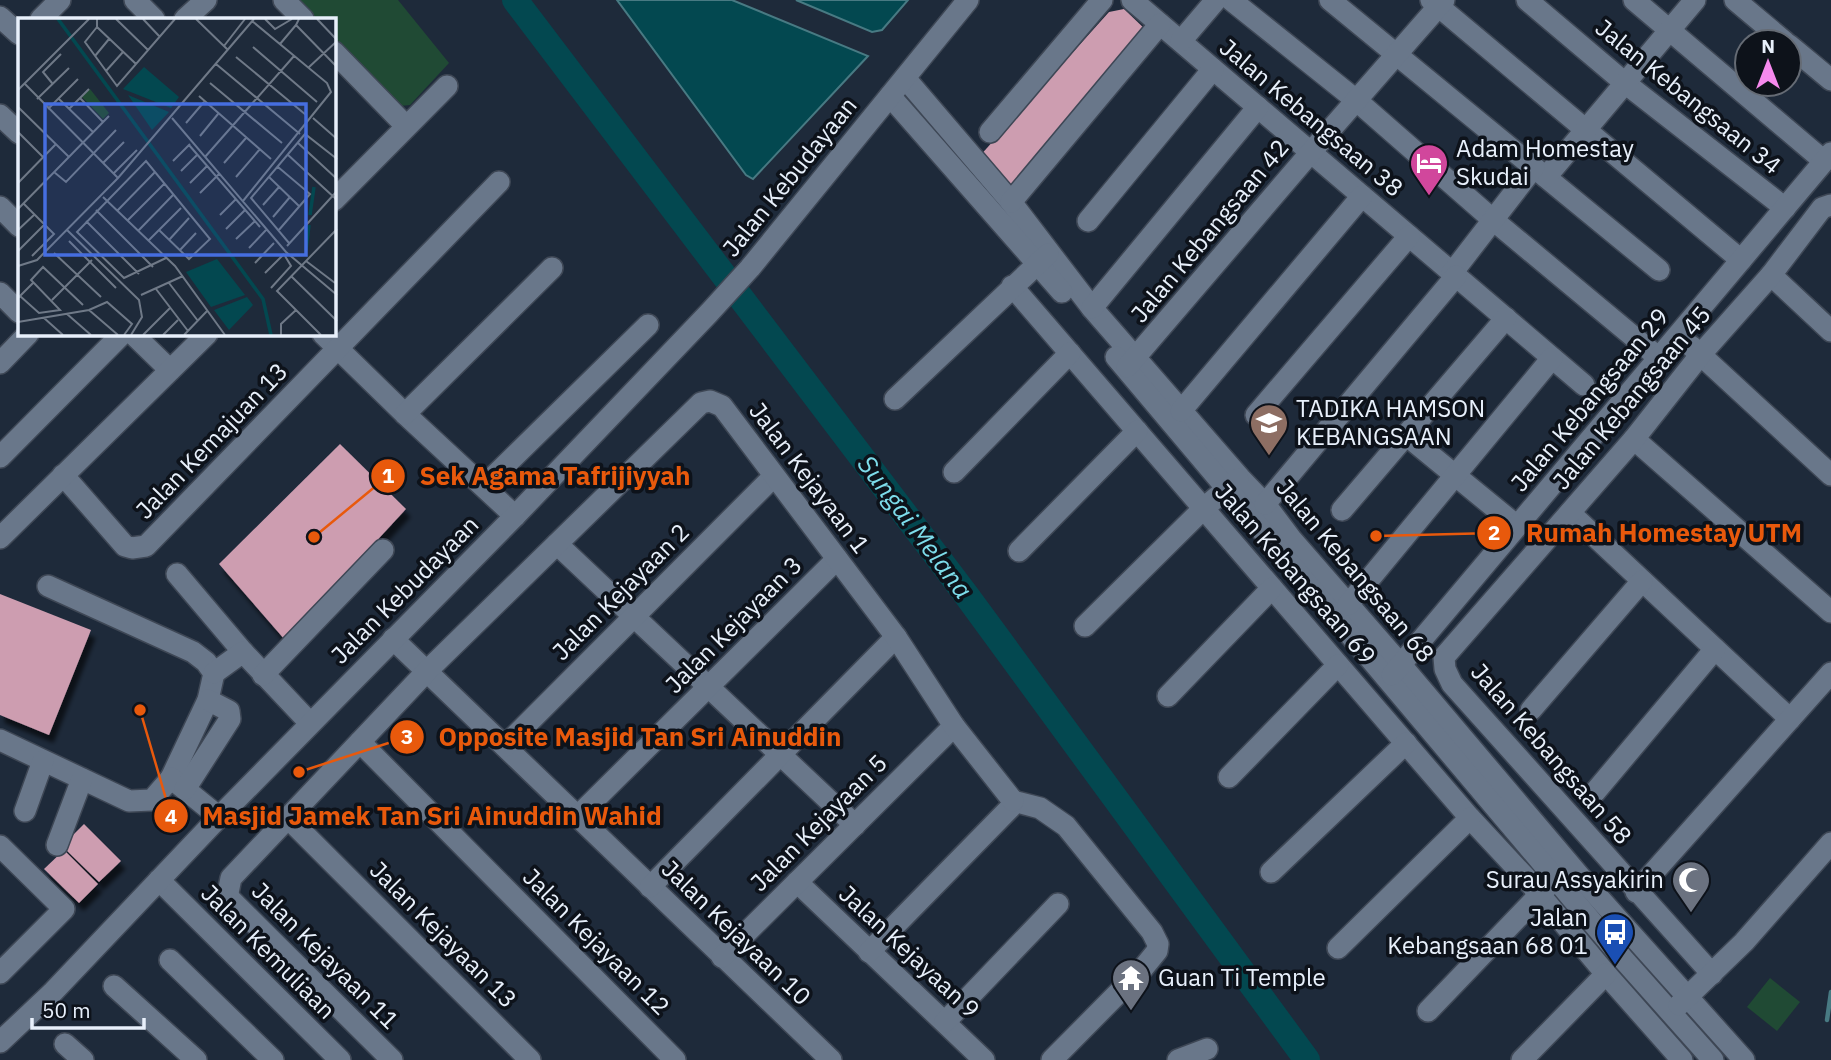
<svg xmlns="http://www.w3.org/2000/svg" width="1831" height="1060" font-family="'IBM Plex Sans',sans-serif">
<defs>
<filter id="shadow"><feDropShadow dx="4.5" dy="8" stdDeviation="2" flood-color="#0009"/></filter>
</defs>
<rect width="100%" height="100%" fill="#1e2a3a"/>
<!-- green -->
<g fill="#204a34">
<path d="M 296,0 L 398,0 L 449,63 L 410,105 L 400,106 L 334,39 L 334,19 L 315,19 Z"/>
<path d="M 1770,978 L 1800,1002 L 1777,1031 L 1747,1007 Z"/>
</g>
<!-- water -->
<g fill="#034850" stroke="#487a83" stroke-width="2">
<path d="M 617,0 L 732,0 L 868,56 L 753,179 L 746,175 Z"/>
<path d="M 796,0 L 908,0 L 882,30 L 872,32 Z"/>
</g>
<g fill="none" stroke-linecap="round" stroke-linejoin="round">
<!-- stream -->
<path stroke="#487a83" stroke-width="4.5" d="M 1827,1020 L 1831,992"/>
<!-- river -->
<path stroke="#034850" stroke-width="26" d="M 515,0 L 967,596 L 1307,1060"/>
</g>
<!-- building -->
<g fill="#cd9db0" filter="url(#shadow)">
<path d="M 1124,9 L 1149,33 L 1013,197 L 978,158 L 1109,12 Z"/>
<path d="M 340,444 L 406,509 L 285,640 L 219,564 Z"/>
<path d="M 0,594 L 91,630 L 49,735 L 0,715 Z"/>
<path d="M 84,824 L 121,861 L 99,882 L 62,846 Z"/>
<path d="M 64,850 L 98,884 L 79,903 L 44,869 Z"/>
</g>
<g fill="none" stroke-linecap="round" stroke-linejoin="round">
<defs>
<g id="minor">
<path d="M 135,0 L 154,19"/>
<path d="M 284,0 L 303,19"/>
<path d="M 1132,0 L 1584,385"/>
<path d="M 1231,0 L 1356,100 L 1492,219 L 1659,358"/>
<path d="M 1330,0 L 1659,270"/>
<path d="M 1431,0 L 1741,260"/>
<path d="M 1527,0 L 1625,83 L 1785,208"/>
<path d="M 1634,0 L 1824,161"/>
<path d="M 1735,0 L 1785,42"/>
<path d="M 0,17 L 19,34"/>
<path d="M 41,19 L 60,0"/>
<path d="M 185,19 L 206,0"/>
<path d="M 1181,41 L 1216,0"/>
<path d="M 1789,45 L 1831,80"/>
<path d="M 334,52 L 406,126"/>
<path d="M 905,78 L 1011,202 L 1092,308 L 1240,478 L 1265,504 L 1292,540 L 1401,665 L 1582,879 L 1744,1060"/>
<path d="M 890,96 L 1062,292"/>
<path d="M 0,115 L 19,133"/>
<path d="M 990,132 L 1102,0"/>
<path d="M 1546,177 L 1695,0"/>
<path d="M 334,200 L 447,86"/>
<path d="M 1011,202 L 1160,24"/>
<path d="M 0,207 L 19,226"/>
<path d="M 1088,221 L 1213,69"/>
<path d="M 1452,273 L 1534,167"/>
<path d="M 1771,275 L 1831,331"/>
<path d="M 1012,286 L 1470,818 L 1525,877 L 1606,974 L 1682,1060"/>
<path d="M 0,293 L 19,312"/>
<path d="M 1092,308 L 1258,107"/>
<path d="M 133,334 L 170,370"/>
<path d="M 323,334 L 405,414 L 515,516"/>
<path d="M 1691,346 L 1831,475"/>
<path d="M 1116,357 L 1624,960 L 1713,1060"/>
<path d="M 0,363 L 28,334"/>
<path d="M 1127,367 L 1311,152 L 1444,0"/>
<path d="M 895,399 L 1048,254"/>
<path d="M 1181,411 L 1362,196"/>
<path d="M 405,414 L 552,268"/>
<path d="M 1256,415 L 1409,236"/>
<path d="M 1406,435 L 1517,526"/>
<path d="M 1634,439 L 1831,612"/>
<path d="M 0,457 L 122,334"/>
<path d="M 954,472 L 1070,353"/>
<path d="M 63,475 L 125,546 L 132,548 L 146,546 L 499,182"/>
<path d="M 484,486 L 648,325"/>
<path d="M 1265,504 L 1456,276"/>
<path d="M 1342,510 L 1506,318"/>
<path d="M 1570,513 L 1790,719"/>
<path d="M 0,538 L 207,334"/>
<path d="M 557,544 L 855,825"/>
<path d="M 1019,551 L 1137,431"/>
<path d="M 177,574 L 243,652"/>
<path d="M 48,586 L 193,652 L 206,662 L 214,673 L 208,700 L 171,778"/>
<path d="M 1348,605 L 1552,358"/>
<path d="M 1085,626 L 1204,508 L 1238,479"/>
<path d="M 393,639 L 831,1060"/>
<path d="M 214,673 L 243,652 L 310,723"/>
<path d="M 263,675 L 383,550"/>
<path d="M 1392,675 L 1831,153"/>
<path d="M 1168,696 L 1272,588"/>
<path d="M 1531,710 L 1642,581"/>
<path d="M 0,740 L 129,801 L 152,800 L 171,778 L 219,817"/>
<path d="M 360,742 L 675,1060"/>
<path d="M 505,746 L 774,476"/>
<path d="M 1229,777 L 1338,665"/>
<path d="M 185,789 L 230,719 L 229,711 L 208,700"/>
<path d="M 1595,792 L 1715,649"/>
<path d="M 1013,801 L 1040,808 L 1066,826 L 1152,932 L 1158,944 L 1157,951 L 1144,967 L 1052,1060"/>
<path d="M 25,811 L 43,761"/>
<path d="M 578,816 L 837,559"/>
<path d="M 288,818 L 530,1060"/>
<path d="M 57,845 L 82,779"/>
<path d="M 0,846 L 64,909 L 0,973"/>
<path d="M 1271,872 L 1406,743"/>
<path d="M 159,880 L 340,1060"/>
<path d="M 797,882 L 984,1060"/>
<path d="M 650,887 L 896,637"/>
<path d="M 1636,892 L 1831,673"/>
<path d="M 1338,948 L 1470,818"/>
<path d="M 869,952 L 1010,808 L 1013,801"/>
<path d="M 722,957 L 954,726"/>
<path d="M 170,960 L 273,1060"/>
<path d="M 1712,974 L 1452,684 L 1445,669 L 1444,657 L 1634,439 L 1701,354 L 1771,275 L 1822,208 L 1831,205"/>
<path d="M 114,986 L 196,1060"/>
<path d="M 1679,1005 L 1744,942 L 1831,843"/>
<path d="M 1428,1011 L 1548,886"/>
<path d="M 945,1022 L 1058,904"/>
<path d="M 0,1042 L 52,993 L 219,817 L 515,516 L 709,313 L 750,268 L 968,0"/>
<path d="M 65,1044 L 83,1060"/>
<path d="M 392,1060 L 230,899 L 228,893 L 231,878 L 428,670 L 701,403 L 710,401 L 722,406 L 896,637 L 954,726 L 1013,801"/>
<path d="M 1178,1060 L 1207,1049"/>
<path d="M 1522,1060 L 1606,974"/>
</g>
</defs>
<!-- minor casing -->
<use href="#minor" stroke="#3e4755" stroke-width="24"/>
<!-- minor -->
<use href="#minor" stroke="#69778a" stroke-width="21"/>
</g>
<!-- icons -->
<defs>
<symbol id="hotel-pin" viewBox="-11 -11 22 30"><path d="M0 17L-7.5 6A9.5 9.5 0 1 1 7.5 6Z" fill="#d1479c" stroke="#0d121a"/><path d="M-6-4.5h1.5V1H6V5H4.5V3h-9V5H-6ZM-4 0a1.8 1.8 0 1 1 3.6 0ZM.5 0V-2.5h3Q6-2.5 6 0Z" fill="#fff"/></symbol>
<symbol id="school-pin" viewBox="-11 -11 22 30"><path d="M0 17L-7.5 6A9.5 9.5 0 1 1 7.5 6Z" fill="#8d6e63" stroke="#0d121a"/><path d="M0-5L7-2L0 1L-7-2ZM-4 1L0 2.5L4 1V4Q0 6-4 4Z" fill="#fff"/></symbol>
<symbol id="mosque-pin" viewBox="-11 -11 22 30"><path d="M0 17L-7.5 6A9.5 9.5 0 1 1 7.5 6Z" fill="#6b7280" stroke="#0d121a"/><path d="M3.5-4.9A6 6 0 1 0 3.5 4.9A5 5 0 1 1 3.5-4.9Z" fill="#fff"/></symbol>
<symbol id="bus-pin" viewBox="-11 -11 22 30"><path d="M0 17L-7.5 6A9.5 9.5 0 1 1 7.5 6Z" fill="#1a4fb4" stroke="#0d121a"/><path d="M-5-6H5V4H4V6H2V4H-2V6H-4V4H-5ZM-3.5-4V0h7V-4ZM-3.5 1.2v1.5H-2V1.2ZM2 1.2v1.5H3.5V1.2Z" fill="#fff"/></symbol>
<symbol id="temple-pin" viewBox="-11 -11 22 30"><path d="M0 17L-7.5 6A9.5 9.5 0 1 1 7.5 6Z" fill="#6b7280" stroke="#0d121a"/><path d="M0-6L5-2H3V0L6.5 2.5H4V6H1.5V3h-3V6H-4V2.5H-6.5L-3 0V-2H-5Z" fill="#fff"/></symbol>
</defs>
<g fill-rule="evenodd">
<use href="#hotel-pin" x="1407" y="141" width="44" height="60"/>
<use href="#school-pin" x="1247" y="401" width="44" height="60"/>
<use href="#mosque-pin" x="1669" y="858" width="44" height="60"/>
<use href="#bus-pin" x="1593" y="910" width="44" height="60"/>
<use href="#temple-pin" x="1109" y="956" width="44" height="60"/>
</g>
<g text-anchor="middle" stroke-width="7" stroke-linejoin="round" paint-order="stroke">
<!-- street labels -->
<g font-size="24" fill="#e8f0fb" stroke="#0d121a">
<text transform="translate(1688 97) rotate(39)" y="8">Jalan Kebangsaan 34</text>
<text transform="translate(1311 118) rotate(40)" y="8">Jalan Kebangsaan 38</text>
<text transform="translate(790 177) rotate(-51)" y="8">Jalan Kebudayaan</text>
<text transform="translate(1210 231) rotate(-50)" y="8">Jalan Kebangsaan 42</text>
<text transform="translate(1632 398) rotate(-50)" y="8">Jalan Kebangsaan 45</text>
<text transform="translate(1590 400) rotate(-50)" y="8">Jalan Kebangsaan 29</text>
<text transform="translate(212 441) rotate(-46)" y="8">Jalan Kemajuan 13</text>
<text transform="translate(809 478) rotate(53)" y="8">Jalan Kejayaan 1</text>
<text transform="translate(1355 571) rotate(50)" y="8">Jalan Kebangsaan 68</text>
<text transform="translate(1295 574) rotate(49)" y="8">Jalan Kebangsaan 69</text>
<text transform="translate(405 590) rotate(-45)" y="8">Jalan Kebudayaan</text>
<text transform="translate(621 592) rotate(-45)" y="8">Jalan Kejayaan 2</text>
<text transform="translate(734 625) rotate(-45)" y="8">Jalan Kejayaan 3</text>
<text transform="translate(1551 754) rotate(49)" y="8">Jalan Kebangsaan 58</text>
<text transform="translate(819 823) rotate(-45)" y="8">Jalan Kejayaan 5</text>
<text transform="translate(736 933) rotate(44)" y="8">Jalan Kejayaan 10</text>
<text transform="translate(443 935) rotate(45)" y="8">Jalan Kejayaan 13</text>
<text transform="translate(596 942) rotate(45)" y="8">Jalan Kejayaan 12</text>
<text transform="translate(268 952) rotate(45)" y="8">Jalan Kemuliaan</text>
<text transform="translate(909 952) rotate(43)" y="8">Jalan Kejayaan 9</text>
<text transform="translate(325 956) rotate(45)" y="8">Jalan Kejayaan 11</text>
</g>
<!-- poi labels -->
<g font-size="24" fill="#e8f0fb" stroke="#0d121a" text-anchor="start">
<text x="1456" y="157">Adam Homestay<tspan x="1456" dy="28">Skudai</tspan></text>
<text x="1296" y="417">TADIKA HAMSON<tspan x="1296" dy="28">KEBANGSAAN</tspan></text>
<text x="1664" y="888" text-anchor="end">Surau Assyakirin</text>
<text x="1588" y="926" text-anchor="end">Jalan<tspan x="1588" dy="28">Kebangsaan 68 01</tspan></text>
<text x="1158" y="986">Guan Ti Temple</text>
</g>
<!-- water labels -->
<g font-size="26" font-style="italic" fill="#7ddcea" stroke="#0d121a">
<text transform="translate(915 527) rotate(53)" y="9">Sungai Melana</text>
</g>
</g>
<!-- overview -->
<g transform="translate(18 18)">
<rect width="318" height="318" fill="#1e2a3a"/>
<path d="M 72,71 L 91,95 L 85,101 L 64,79 Z" fill="#204a34"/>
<path d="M 126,49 L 161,79 L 153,90 L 105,71 ZM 110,77 L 151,94 L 134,112 ZM 199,241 L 227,277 L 193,289 L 168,254 ZM 229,279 L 235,287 L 211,312 L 196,292 Z" fill="#034850"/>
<path fill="none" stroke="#034850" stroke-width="3.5" d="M 40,1 L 245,281 L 253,317M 292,197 L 296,169M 288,232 L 291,207"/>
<path fill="none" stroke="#6f7987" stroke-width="2" d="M 79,1 L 79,9 L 118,46M 98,1 L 130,32M 125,1 L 142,19M 178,1 L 210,32M 247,1 L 257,11 L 274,1M 281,1 L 278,7 L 319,49M 299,1 L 319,22M 79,9 L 67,24 L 99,68 L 157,1M 262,26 L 278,7M 206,28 L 227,1M 235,29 L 299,84M 77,38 L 91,21M 218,39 L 288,97M 198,46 L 282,116M 290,50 L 319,23M 88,53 L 105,34M 6,65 L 100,160M 34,65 L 25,54 L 43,36M 192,65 L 264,125M 0,72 L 71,1M 181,78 L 253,141M 62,80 L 85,104M 19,81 L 51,50M 41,81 L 75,114M 0,89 L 51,139M 30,91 L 60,61M 51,91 L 71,71M 154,100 L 268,234 L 319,277M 295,100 L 319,121M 168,105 L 186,84M 0,114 L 25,139M 182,118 L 200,96M 280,125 L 319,161M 171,127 L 242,209M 269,136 L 319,182M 187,139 L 276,38M 155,143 L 172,126M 85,145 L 106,124M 206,145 L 228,120M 260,149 L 292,176 L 260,213M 163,153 L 180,136M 36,154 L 48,164 L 98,112M 96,155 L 119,132M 218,159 L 242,131M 251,159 L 282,189M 0,165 L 38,126M 172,165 L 189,148M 182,175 L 201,156M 85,179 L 157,248 L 207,317M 225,183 L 313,74 L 309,65 L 234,3M 6,186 L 36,216 L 14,238M 245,187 L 261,169M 0,191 L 91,98M 78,192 L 135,249M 99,193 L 137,154M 202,197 L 218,181M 255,199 L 272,179M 68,203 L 121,256M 109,203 L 146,166M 208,211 L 227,192M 0,212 L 17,196M 49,212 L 121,282 L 124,299 L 113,317M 141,212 L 171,241 L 192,221 L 128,143 L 59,214 L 106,260 L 148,240M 120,213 L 155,177M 218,221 L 237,203M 151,222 L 171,200M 51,223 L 98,270M 130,223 L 163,190M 271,225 L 233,180 L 287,116 L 319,141M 269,228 L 319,173M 231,230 L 249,211M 162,232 L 178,215M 0,233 L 26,207M 36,235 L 83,279M 288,243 L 317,265M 237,245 L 256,225M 0,248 L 19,242 L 100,160 L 236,1M 247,255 L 266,236M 273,258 L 319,303M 151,265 L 180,303M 253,270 L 273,248 L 267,238M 138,271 L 170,313M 123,277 L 165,258M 2,278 L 21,295 L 42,292 L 13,262 L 25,249 L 65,287M 0,280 L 15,265M 34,282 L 74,242M 71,292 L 100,317M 49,296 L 73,317M 26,300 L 45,317M 0,304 L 71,292 L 89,284 L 114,306 L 106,317M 125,317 L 152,290M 145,317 L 160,302M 166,317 L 190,292M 263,317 L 263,306 L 278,292M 303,317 L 259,273 L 319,211"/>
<path fill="#466edf" fill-opacity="0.15" stroke="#466edf" stroke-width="3.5" d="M 27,86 L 288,86 L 288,237 L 27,237 Z"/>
<rect width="318" height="318" fill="none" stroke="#e8f0fb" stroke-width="3.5"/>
</g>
<!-- callouts -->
<path fill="none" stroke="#e8590c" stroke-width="2.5" d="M314 537L388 476M1376 536L1494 533M299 772L407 737M140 710L171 816"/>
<g fill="#e8590c" stroke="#0d121a" stroke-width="2.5">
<circle cx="314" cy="537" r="7"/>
<circle cx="1376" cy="536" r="7"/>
<circle cx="299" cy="772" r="7"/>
<circle cx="140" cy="710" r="7"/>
<circle cx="388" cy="476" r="18"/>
<circle cx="1494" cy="533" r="18"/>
<circle cx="407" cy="737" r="18"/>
<circle cx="171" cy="816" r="18"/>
</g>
<g font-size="21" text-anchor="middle" font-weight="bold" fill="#fff">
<text x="388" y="483">1</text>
<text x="1494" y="540">2</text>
<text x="407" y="744">3</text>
<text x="171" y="824">4</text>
</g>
<g font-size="26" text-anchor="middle" font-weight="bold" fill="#e8590c" stroke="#0d121a" stroke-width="7" stroke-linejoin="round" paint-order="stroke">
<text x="555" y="485">Sek Agama Tafrijiyyah</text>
<text x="1664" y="542">Rumah Homestay UTM</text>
<text x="640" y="746">Opposite Masjid Tan Sri Ainuddin</text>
<text x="432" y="825">Masjid Jamek Tan Sri Ainuddin Wahid</text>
</g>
<!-- north arrow -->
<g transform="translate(1768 63)"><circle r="33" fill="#0d121a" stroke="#656b74" stroke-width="2"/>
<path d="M0-5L12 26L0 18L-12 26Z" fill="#f689ed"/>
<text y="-10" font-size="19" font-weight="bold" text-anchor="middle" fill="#e8f0fb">N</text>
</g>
<!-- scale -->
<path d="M32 1018v10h112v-10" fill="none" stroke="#e8f0fb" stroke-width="3.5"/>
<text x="42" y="1018" font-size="21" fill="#e8f0fb" stroke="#0d121a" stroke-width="5" paint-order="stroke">50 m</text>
</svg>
